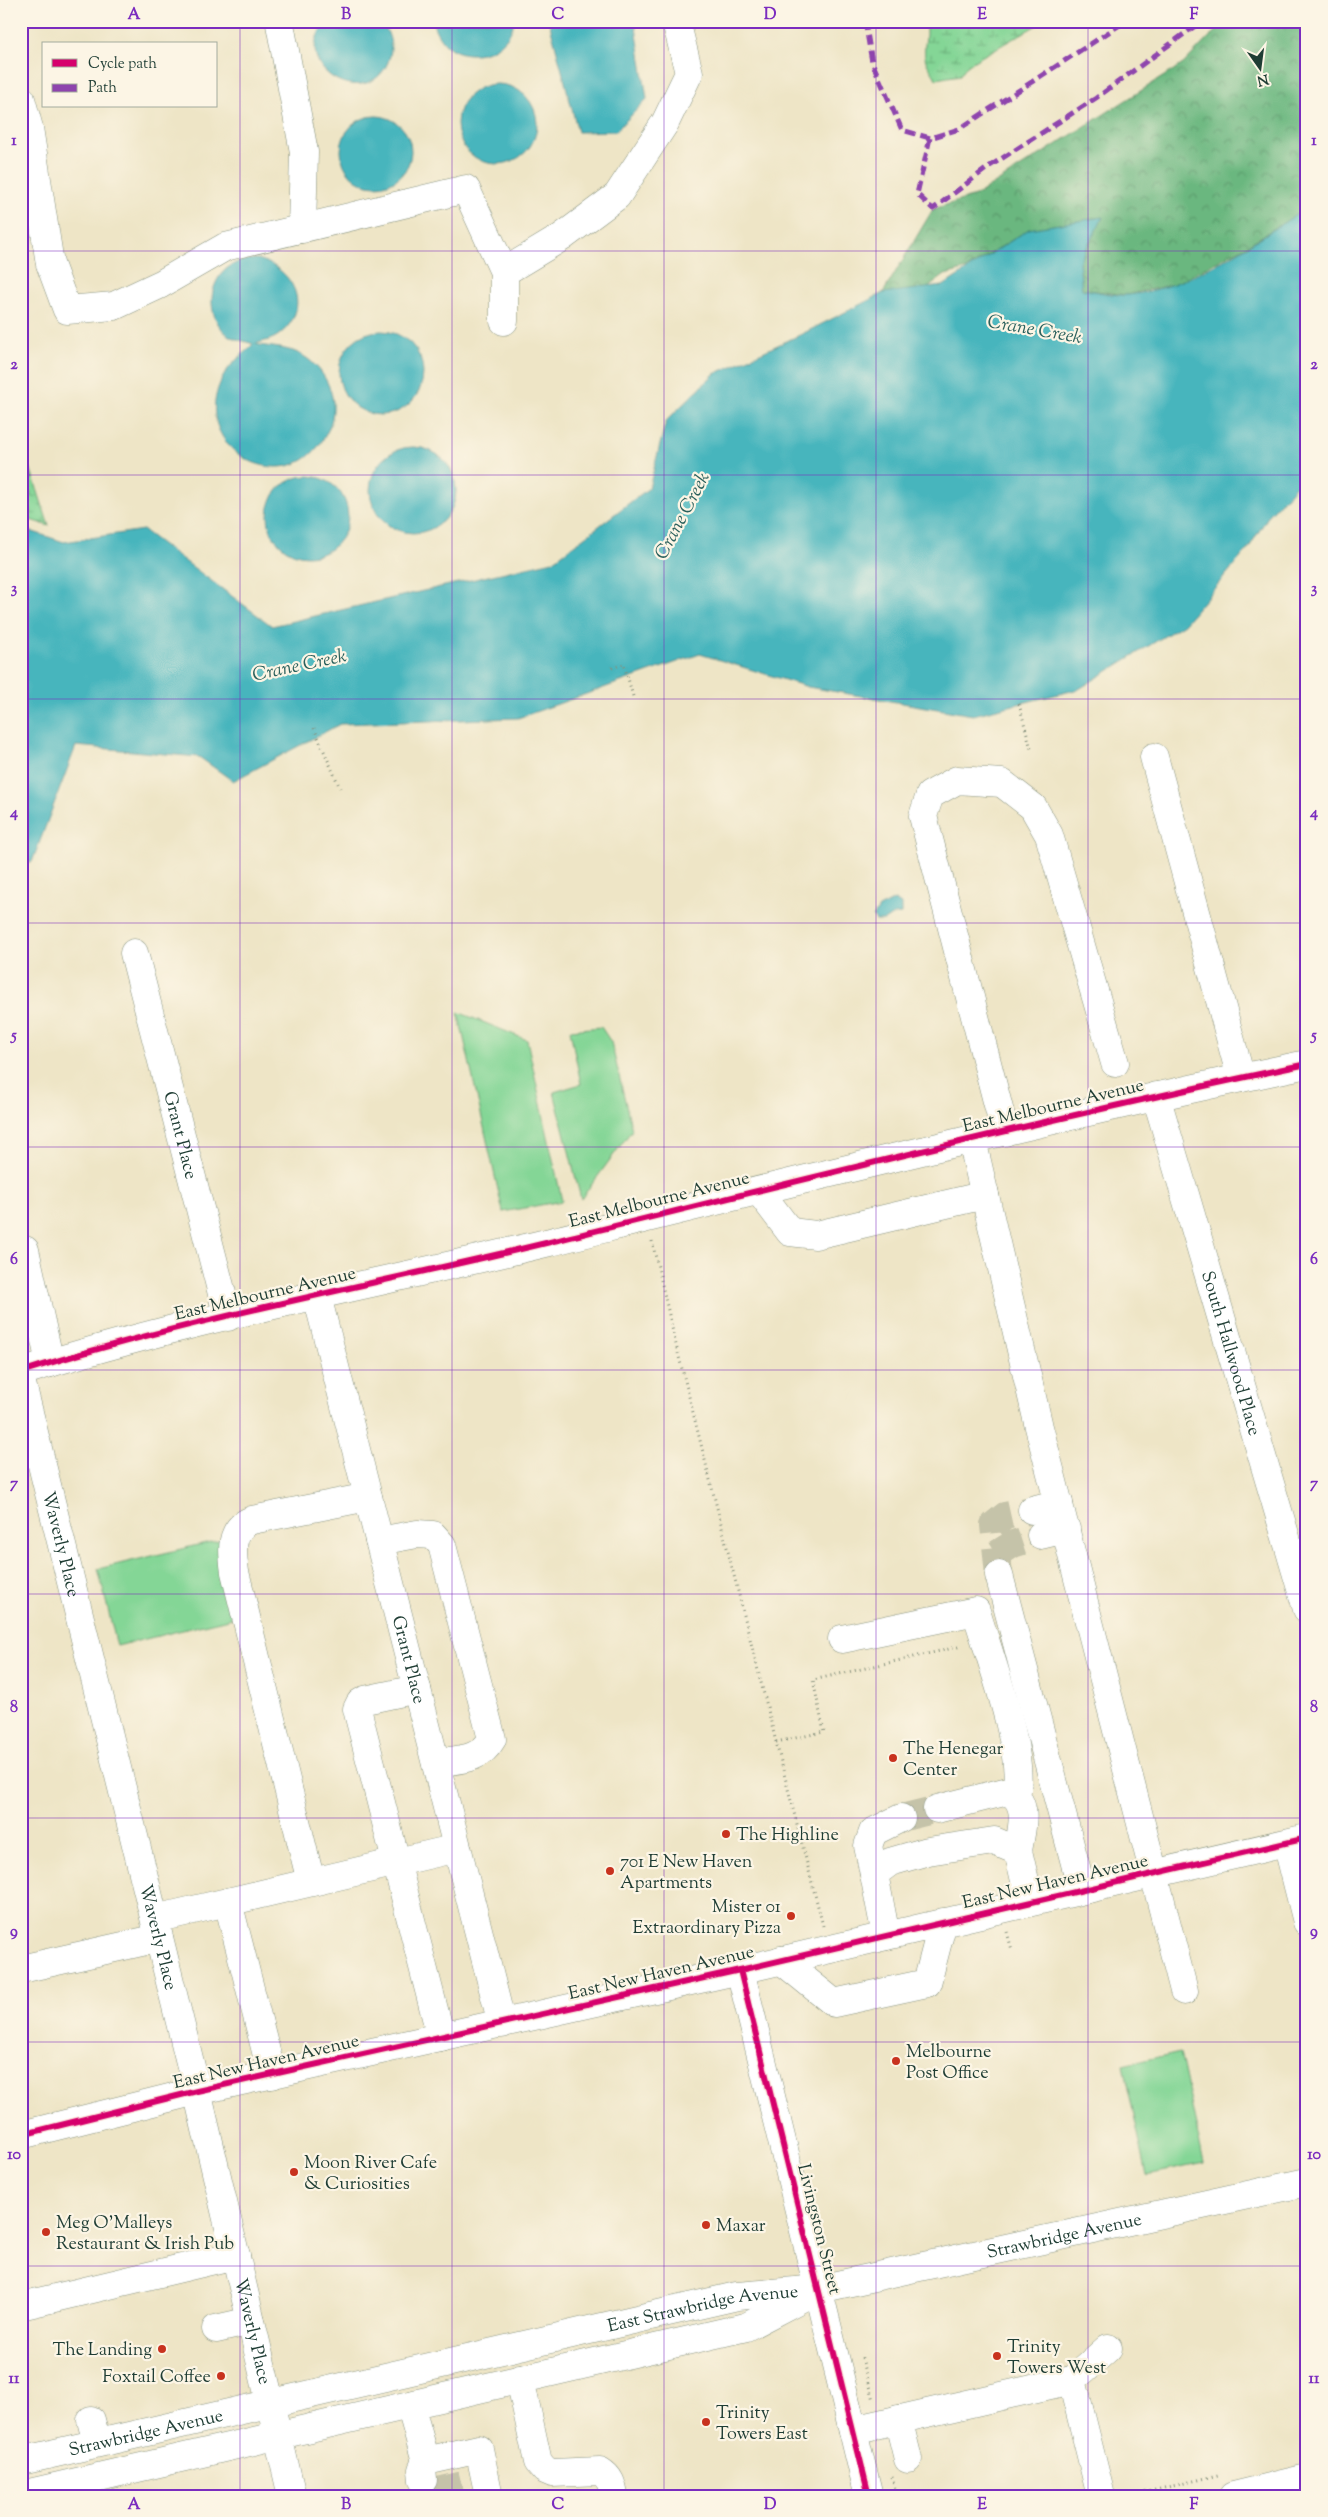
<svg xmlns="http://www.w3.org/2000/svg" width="1328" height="2517" font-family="'Sorts Mill Goudy',serif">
<defs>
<pattern id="forest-crowns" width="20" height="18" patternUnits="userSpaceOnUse" patternTransform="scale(1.25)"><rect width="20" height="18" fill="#6bb77f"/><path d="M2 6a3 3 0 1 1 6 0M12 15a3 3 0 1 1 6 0" fill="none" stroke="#579669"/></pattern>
<pattern id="wetland-marsh" width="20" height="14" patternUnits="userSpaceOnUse" patternTransform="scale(1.25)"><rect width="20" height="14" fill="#84d696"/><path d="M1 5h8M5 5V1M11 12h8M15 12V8" fill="none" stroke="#6baf7b"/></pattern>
</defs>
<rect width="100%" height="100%" fill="#fcf5e5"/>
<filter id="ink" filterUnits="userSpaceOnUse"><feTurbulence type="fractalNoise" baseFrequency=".02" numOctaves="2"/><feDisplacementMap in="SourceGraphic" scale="10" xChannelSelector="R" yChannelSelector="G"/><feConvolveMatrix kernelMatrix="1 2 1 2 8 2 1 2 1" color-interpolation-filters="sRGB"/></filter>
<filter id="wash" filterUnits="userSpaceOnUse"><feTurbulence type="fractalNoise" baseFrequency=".0096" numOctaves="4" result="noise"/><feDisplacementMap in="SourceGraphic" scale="20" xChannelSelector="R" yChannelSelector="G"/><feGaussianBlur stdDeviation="1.12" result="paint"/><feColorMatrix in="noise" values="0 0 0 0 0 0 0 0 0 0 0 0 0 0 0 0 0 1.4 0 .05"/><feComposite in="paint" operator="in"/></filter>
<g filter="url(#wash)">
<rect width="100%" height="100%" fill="#eee5c6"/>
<!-- green -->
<g fill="#84d696" stroke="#528a65">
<path d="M 458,1012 L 527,1040 L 562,1201 L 503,1212 Z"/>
<path d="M 601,1027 L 611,1042 L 632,1130 L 581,1199 L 554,1092 L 581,1084 L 570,1030 Z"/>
<path d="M 227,1538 L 221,1574 L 232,1618 L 117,1646 L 98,1569 Z"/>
<path d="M 1180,2052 L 1204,2163 L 1147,2175 L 1123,2065 Z"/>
</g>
<!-- forest -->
<path fill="url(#forest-crowns)" stroke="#457a5a" d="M 1225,21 L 1307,21 L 1307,215 L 1296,215 L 1241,249 L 1175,284 L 1126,295 L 1082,289 L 1079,262 L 1103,217 L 1029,229 L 967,269 L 945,275 L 913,299 L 883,293 L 933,209 L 975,196 L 1183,64 Z"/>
<!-- wetland -->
<g fill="url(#wetland-marsh)" stroke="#528a65">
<path d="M 924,21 L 1044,21 L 967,65 L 960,75 L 936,79 C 933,72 926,65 925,57 C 923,45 929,33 924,21 Z"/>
<path d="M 21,442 L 22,442 L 49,526 L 21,517 Z"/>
</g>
<!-- water -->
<g fill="#46b5bd" stroke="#327978">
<path d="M 327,21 L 380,21 C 389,31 393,43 390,56 C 374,116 283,70 327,21 Z"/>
<path d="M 432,21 L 514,21 C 509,52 469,64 446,45 C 439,38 435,30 432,21 Z"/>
<path d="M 549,21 L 635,21 L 647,99 L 616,131 L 578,132 Z"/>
<circle cx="497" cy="124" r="40"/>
<circle cx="376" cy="151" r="35"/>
<path d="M 1296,215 L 1307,215 L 1307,474 L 1269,515 L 1248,549 L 1184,624 L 1079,689 L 973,715 L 808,687 L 700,654 L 518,718 L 340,724 L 233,781 L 199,757 L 76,746 L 32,862 L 21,865 L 21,528 L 64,542 L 143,530 L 272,626 L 553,561 L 649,488 L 666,421 L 714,374 L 802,334 L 883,293 L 943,286 L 1029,229 L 1103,217 L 1079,262 L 1082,289 C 1096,291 1114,296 1128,295 C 1190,288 1245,247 1296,215 Z"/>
<path d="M 258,259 C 293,269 313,307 280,334 C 273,340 264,341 255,344 C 267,347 281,347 293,351 C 315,359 330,379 333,402 C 334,417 330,429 322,441 C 285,501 185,448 223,377 C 229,364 244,354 253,344 C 245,341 235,340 228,335 C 205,317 207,279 232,265 C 240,260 249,259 258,259 Z"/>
<circle cx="381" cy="373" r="42"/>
<circle cx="413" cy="490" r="43"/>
<circle cx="308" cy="516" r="40"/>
<path d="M 895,900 L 901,904 L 901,914 L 893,915 L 884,921 L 876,921 L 873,917 L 879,908 Z"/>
</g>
</g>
<g filter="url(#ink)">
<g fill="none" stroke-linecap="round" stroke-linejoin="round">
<!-- minor-tunnel -->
<g stroke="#c5c3a9" stroke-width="28" stroke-dasharray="28 14" stroke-linecap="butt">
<path d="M 997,1554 L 1013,1544 L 1041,1535"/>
<path d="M 999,1575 L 994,1525 L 1005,1516 L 1032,1510"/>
<path d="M 901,1818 L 937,1809"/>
<path d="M 445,2475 L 450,2496"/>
</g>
<defs>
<g id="minor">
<path d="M 281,21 L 280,24 L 304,152 L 302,229"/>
<path d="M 21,99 L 29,128 L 50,264 L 67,310 L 114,306 L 161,284 L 225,247 L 466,189 L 504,272 L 504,321"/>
<path d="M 504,272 L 562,237 L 617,196 L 665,123 L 689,73 L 676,21"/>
<path d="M 1154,757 L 1241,1078"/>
<path id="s1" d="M 134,953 L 228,1317"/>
<path id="s2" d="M 1156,1096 L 1307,1609"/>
<path d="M 1005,1132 L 923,816 L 930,795 L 957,780 L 1002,783 L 1033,807 L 1049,835 L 1115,1063"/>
<path d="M 972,1140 L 1039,1427 L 1184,1991"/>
<path d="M 759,1191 L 790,1232 L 816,1235 L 985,1195"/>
<path d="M 25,1250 L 50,1363"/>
<path id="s3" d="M 317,1296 L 502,2024"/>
<path d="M 21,1372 C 194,1317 374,1285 550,1242 C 801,1180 1053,1117 1307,1064"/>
<path id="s4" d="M 21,1380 L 197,2091 L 292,2496"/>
<path d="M 1032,1510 L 1059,1503"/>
<path d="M 1041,1535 L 1066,1529"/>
<path d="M 379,1541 L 417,1534 L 433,1535 L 442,1545 L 492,1739 C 480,1761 458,1759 436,1763"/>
<path d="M 999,1575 L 1082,1890"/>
<path d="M 842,1639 L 976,1611 C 989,1655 1026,1753 1016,1796"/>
<path d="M 417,1689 L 365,1700 L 360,1703 L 357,1709 L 441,2037"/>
<path d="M 937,1809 L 1008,1791 C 1031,1803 1021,1830 1018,1851"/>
<path d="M 1287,1843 L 1307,1922"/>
<path d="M 874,1874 L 868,1846 L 873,1832 L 901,1818"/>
<path d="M 311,1882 L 235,1572 C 232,1551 229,1529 252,1520 L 368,1497"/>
<path d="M 228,1902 L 272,2075"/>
<path d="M 155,1919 L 457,1848"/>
<path d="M 886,1936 L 874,1874 L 890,1862 L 928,1851 L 994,1841 L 1018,1851 L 1030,1902"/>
<path d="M 781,1960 L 834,2003 L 927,1983 L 943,1922"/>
<path d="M 21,1969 L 159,1938"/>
<path d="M 740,1970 L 869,2496"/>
<path d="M 21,2135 L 197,2091 L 740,1970 L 1307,1838"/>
<path d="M 21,2306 L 236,2255"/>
<path d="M 216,2329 L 251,2321"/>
<path d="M 520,2379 L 538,2462 L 545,2470 L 552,2473 L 600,2471 C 610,2477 612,2484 614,2496"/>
<path d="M 410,2405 L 426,2461 L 422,2470 L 423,2480"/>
<path d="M 898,2419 L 908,2459"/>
<path d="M 91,2420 L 97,2443"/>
<path d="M 853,2430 L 1072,2380"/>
<path d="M 426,2461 L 479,2449 L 489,2496"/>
<path d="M 1101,2496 L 1072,2380 L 1108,2348"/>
<path d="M 1233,2496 L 1307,2478"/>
</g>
<g id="major">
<path id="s5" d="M 21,2461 L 737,2296 L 819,2289 L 1307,2182"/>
<path d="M 21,2495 L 746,2327 L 809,2294"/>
</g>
</defs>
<!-- minor casing -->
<use href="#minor" stroke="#86917d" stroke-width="29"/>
<!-- major casing -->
<use href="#major" stroke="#86917d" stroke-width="29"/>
<!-- path -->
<g stroke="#86917d" stroke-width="3" stroke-dasharray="1 4" stroke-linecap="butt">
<path d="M 612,668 L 624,664 L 634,700"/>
<path d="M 1019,704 L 1031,749"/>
<path d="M 314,728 L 340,788"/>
<path d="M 652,1241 L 676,1345 L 776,1742"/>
<path d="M 823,1926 L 776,1742 L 824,1732 L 813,1680 L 962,1646"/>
<path d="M 1007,1932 L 1012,1950"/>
<path d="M 862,2358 L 874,2400"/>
<path d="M 892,2477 L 897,2496"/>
<path d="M 1130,2496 L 1219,2475"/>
</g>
<!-- minor -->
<use href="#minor" stroke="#fff" stroke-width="28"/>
<!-- major -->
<use href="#major" stroke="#fff" stroke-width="28"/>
<!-- quiet -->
<g stroke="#8e44ad" stroke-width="5" stroke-dasharray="10 5" stroke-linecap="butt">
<path d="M 865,21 L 872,62 L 902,130 L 930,138 L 959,129 L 1126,21"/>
<path d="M 930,138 L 917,194 L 933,209 L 990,166 L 1096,98 L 1202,21"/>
</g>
<defs>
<g id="cycleway">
<path d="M 21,1372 C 194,1317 374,1285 550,1242 C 801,1180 1053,1117 1307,1064"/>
<path d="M 740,1970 L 869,2496"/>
<path d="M 21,2135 L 197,2091 L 740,1970 L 1307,1838"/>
</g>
</defs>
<!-- cycleway casing -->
<use href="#cycleway" stroke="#fcf5e5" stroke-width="9"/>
<!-- cycleway -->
<use href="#cycleway" stroke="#d6006c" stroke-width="6"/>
</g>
</g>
<!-- grid -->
<path fill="none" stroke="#7b2cbf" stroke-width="1" stroke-opacity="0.55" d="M 240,21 L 240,2496M 452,21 L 452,2496M 664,21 L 664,2496M 876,21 L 876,2496M 1088,21 L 1088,2496M 21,251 L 1307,251M 21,475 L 1307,475M 21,699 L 1307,699M 21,923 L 1307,923M 21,1147 L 1307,1147M 21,1370 L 1307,1370M 21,1594 L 1307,1594M 21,1818 L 1307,1818M 21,2042 L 1307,2042M 21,2266 L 1307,2266"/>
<!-- markers -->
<g fill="#c8321e" stroke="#fcf5e5" stroke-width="2">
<circle cx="893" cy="1758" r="5"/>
<circle cx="726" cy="1834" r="5"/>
<circle cx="610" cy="1871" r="5"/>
<circle cx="791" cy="1916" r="5"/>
<circle cx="896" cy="2061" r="5"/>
<circle cx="294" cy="2172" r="5"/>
<circle cx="706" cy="2225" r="5"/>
<circle cx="46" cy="2232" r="5"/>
<circle cx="162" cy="2349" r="5"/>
<circle cx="997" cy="2356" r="5"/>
<circle cx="221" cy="2376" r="5"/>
<circle cx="706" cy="2422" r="5"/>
</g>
<g text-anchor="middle" stroke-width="4.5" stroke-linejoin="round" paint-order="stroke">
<!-- street labels -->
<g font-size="18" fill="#1f3d34" stroke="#fcf5e5">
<text transform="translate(1053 1105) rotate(-13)" y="6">East Melbourne Avenue</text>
<text dy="6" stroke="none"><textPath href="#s1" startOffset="188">Grant Place</textPath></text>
<text transform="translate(659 1199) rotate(-14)" y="6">East Melbourne Avenue</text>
<text transform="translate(265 1293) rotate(-13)" y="6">East Melbourne Avenue</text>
<text dy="6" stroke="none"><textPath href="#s2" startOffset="268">South Hallwood Place</textPath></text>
<text dy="6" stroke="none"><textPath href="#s4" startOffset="169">Waverly Place</textPath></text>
<text dy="6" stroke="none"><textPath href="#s3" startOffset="375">Grant Place</textPath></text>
<text transform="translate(1055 1881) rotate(-13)" y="6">East New Haven Avenue</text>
<text dy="6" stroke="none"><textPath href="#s4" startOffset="574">Waverly Place</textPath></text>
<text transform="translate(661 1972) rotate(-13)" y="6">East New Haven Avenue</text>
<text transform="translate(266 2061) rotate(-13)" y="6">East New Haven Avenue</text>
<text transform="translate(820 2229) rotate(76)" y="6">Livingston Street</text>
<text dy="6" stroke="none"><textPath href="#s5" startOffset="1068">Strawbridge Avenue</textPath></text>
<text dy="6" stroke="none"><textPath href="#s5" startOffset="699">East Strawbridge Avenue</textPath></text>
<text dy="6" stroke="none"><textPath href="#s4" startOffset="979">Waverly Place</textPath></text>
<text dy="6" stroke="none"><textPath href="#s5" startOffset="128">Strawbridge Avenue</textPath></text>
</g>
<!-- poi labels -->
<g font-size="18" fill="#1f3d34" stroke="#fcf5e5" text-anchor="start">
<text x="903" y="1754">The Henegar<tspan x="903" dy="21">Center</tspan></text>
<text x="736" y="1840">The Highline</text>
<text x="620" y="1867">701 E New Haven<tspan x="620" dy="21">Apartments</tspan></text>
<text x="781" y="1912" text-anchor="end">Mister 01<tspan x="781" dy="21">Extraordinary Pizza</tspan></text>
<text x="906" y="2057">Melbourne<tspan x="906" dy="21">Post Office</tspan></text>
<text x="304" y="2168">Moon River Cafe<tspan x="304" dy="21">&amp; Curiosities</tspan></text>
<text x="56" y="2228">Meg O'Malleys<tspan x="56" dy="21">Restaurant &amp; Irish Pub</tspan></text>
<text x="716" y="2231">Maxar</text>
<text x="1007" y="2352">Trinity<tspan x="1007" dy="21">Towers West</tspan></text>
<text x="152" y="2355" text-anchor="end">The Landing</text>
<text x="211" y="2382" text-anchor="end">Foxtail Coffee</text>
<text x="716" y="2418">Trinity<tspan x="716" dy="21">Towers East</tspan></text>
</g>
<!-- water labels -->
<g font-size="19" font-style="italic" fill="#2b615d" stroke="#fcf5e5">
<text transform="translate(1035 328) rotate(10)" y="7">Crane Creek</text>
<text transform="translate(681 515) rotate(-62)" y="7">Crane Creek</text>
<text transform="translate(299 664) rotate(-12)" y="7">Crane Creek</text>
</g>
</g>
<!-- margin -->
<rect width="1328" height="2517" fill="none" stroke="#fcf5e5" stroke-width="55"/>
<!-- legend -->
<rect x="42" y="42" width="175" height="65" fill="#fcf5e5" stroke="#a4ab9e"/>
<rect x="52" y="59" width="25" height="8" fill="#d6006c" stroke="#a4ab9e"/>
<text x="88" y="68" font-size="15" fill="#1f3d34">Cycle path</text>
<rect x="52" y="84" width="25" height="8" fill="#8e44ad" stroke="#a4ab9e"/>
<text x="88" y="92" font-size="15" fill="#1f3d34">Path</text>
<!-- north arrow -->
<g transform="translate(1260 68) rotate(166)" stroke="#fcf5e5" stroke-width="4" paint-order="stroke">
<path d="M0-4L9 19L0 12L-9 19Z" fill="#1f3d34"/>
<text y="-8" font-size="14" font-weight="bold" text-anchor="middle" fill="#1f3d34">N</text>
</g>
<rect x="28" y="28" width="1272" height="2462" fill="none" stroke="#7b2cbf" stroke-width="2"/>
<g font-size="16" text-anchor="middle" font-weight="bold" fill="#7b2cbf">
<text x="134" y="19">A</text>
<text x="346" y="19">B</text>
<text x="558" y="19">C</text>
<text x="770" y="19">D</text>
<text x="982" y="19">E</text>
<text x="1194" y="19">F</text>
<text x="14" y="145">1</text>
<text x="1314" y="145">1</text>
<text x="14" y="369">2</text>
<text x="1314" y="369">2</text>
<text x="14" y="593">3</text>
<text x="1314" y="593">3</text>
<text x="14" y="817">4</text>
<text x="1314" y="817">4</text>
<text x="14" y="1040">5</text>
<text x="1314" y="1040">5</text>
<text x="14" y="1264">6</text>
<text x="1314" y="1264">6</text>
<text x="14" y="1488">7</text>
<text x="1314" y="1488">7</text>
<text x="14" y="1712">8</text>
<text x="1314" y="1712">8</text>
<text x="14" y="1936">9</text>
<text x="1314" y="1936">9</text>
<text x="14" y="2159">10</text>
<text x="1314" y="2159">10</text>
<text x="14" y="2383">11</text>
<text x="1314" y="2383">11</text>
<text x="134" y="2509">A</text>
<text x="346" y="2509">B</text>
<text x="558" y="2509">C</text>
<text x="770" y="2509">D</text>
<text x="982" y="2509">E</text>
<text x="1194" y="2509">F</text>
</g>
</svg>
